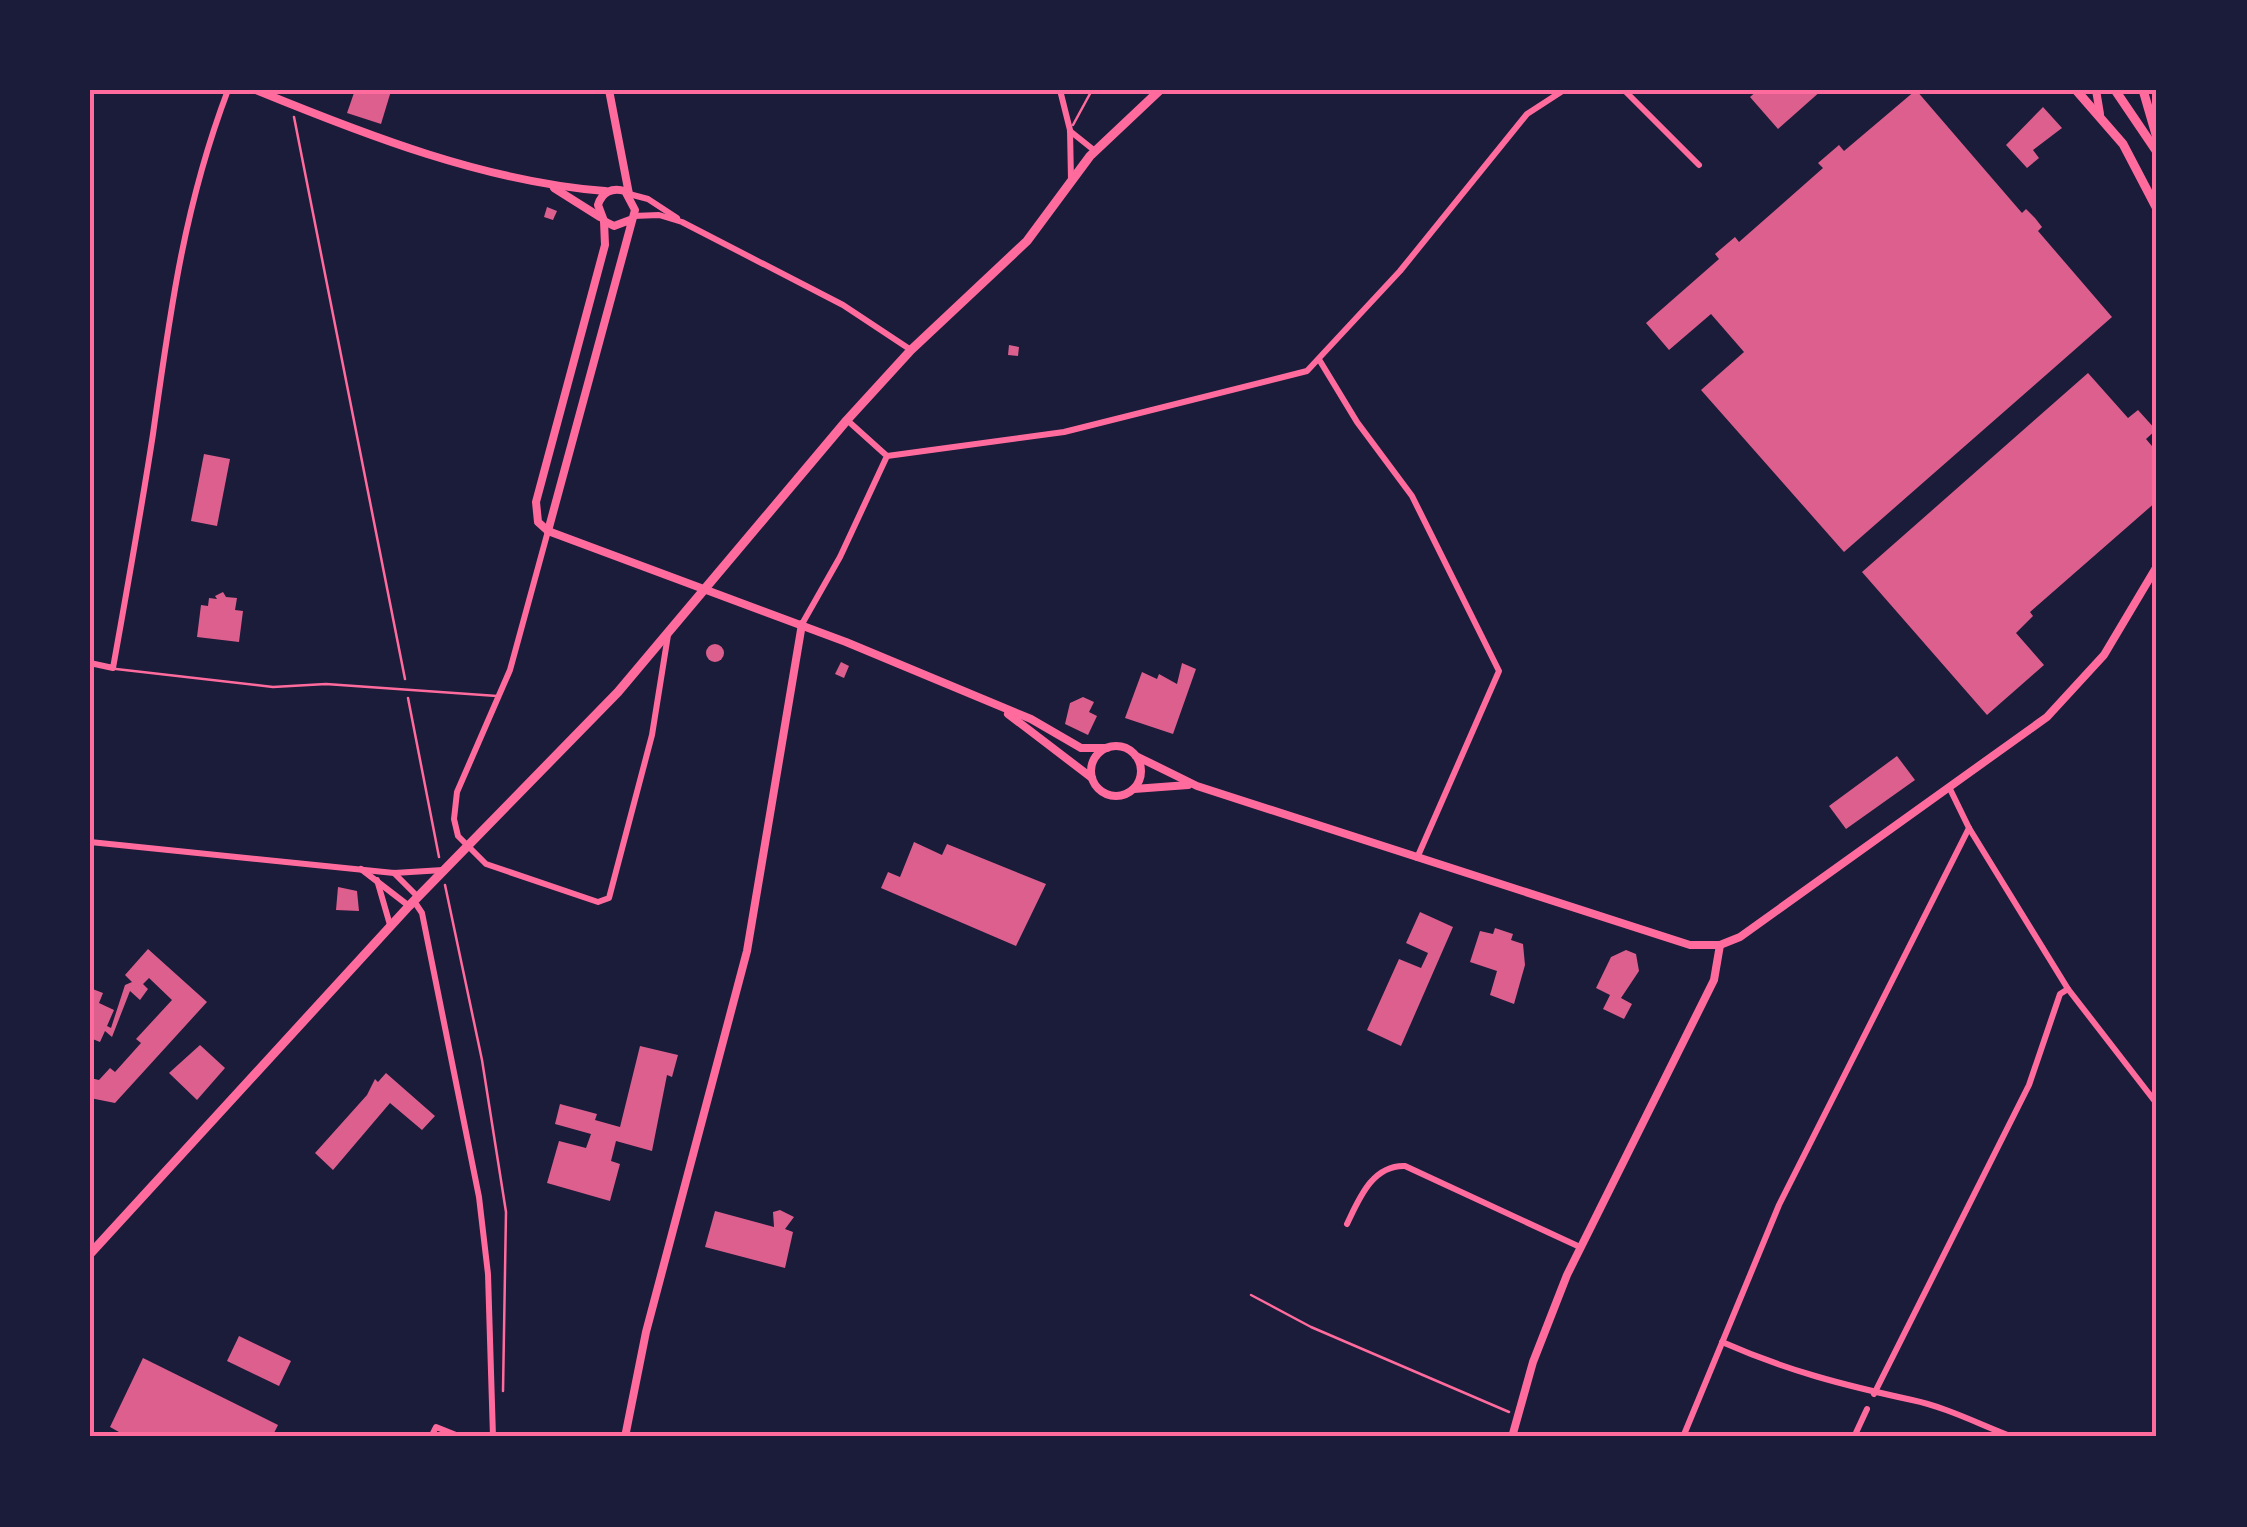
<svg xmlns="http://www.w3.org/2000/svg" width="2247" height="1527" font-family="'IBM Plex Sans',sans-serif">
<rect width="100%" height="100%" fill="#1b1b3a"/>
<!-- building -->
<g fill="#dd5f8e">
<path d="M 355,90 L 391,91 L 381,124 L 347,113 Z"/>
<path d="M 1758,90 L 1822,90 L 1778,129 L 1750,97 Z"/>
<path d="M 1916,90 L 2022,213 L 2026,209 L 2035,218 L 2042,227 L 2038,231 L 2112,317 L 1844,552 L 1701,390 L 1744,352 L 1711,314 L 1669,350 L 1646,323 L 1719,259 L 1715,254 L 1735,237 L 1739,242 L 1823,168 L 1818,163 L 1839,145 L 1844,151 Z"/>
<path d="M 2043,107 L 2062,128 L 2033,150 L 2039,158 L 2027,168 L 2006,145 Z"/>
<path d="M 547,207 L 557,211 L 553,220 L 544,217 Z"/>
<path d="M 1009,345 L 1019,347 L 1018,356 L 1008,355 Z"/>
<path d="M 2088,373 L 2128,418 L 2138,410 L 2156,430 L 2146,439 L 2157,452 L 2157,501 L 2030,612 L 2033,616 L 2016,633 L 2044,665 L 1987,715 L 1862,572 Z"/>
<path d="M 204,454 L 230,459 L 217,526 L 191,521 Z"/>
<path d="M 223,592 L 226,597 L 237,598 L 235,610 L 243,611 L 239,642 L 197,637 L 201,605 L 208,606 L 209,598 L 217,599 L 215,596 Z"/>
<circle cx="715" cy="653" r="9"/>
<path d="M 841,662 L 849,666 L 844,678 L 835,674 Z"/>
<path d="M 1182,663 L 1196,669 L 1173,734 L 1125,718 L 1142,672 L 1157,679 L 1159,674 L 1177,684 Z"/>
<path d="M 1083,697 L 1094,702 L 1089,712 L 1097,716 L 1088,735 L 1065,724 L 1070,703 Z"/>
<path d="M 1897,756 L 1915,780 L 1846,829 L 1829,806 Z"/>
<path d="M 914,842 L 942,855 L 947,844 L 1046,884 L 1016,946 L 881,888 L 888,872 L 900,877 Z"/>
<path d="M 338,887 L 357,891 L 359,911 L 336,910 Z"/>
<path d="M 1420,912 L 1453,927 L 1401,1046 L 1367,1030 L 1399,959 L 1421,968 L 1428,953 L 1406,943 Z"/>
<path d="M 1495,928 L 1513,934 L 1511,940 L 1523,944 L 1525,965 L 1514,1004 L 1490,995 L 1497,971 L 1470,962 L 1480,931 L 1493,934 Z"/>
<path d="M 148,949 L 207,1002 L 115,1103 L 90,1098 L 90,1078 L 99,1080 L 110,1068 L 115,1072 L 141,1043 L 136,1039 L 172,1000 L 149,978 L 143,984 L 148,989 L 140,1000 L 130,991 L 112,1037 L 105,1031 L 100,1042 L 90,1038 L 90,988 L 103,993 L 99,1003 L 114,1010 L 107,1026 L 111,1028 L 125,985 L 132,982 L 125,975 Z"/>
<path d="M 1626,950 L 1636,954 L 1639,971 L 1621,998 L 1632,1004 L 1624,1019 L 1603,1009 L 1610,995 L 1596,988 L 1611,957 Z"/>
<path d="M 200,1045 L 225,1068 L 197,1100 L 169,1073 Z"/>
<path d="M 640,1046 L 678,1055 L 672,1077 L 667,1075 L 652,1151 L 616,1141 L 611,1161 L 620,1164 L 610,1201 L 547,1183 L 559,1141 L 586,1148 L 591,1134 L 555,1124 L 560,1104 L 597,1114 L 595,1120 L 620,1127 Z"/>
<path d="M 386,1073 L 435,1116 L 422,1130 L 390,1103 L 333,1170 L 315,1153 L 367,1095 L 375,1079 L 378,1082 Z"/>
<path d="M 780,1210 L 794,1217 L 785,1229 L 793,1232 L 785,1268 L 705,1247 L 715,1211 L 774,1227 L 773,1212 Z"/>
<path d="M 239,1336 L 291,1361 L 279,1386 L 227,1361 Z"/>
<path d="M 143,1358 L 278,1425 L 272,1437 L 128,1437 L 110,1427 Z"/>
</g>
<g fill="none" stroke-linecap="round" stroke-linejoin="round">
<!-- path -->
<g stroke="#ff6b9d" stroke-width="2.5">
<path d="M 294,117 L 405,679"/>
<path d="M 408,698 L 439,857"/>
<path d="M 445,885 L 482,1060 L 506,1212 L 503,1391"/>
<path d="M 1251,1295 L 1311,1327 L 1509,1412"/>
</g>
<!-- service -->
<g stroke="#ff6b9d" stroke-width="2.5">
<path d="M 1073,125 L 1092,90"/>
<path d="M 116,669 L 273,687 L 326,684 L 497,696"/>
</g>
<!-- minor -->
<g stroke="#ff6b9d" stroke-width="6">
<path d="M 1060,90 L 1070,130 L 1071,180"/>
<path d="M 1624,90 L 1699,165"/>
<path d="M 1070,131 L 1095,151"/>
<path d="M 629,194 L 648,199 L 677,218"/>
<path d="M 633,216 L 659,215 L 682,222 L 843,305 L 911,350"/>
<path d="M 1320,361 L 1357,422 L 1412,496 L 1499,671 L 1417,858"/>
<path d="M 887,456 L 1064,432 L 1307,371 L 1400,271 L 1527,114 L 1564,90"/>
<path d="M 548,531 L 510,670 L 457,792 L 454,819 L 458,836 L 486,864 L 598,902 L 609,898 L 652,735 L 668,635"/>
<path d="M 802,624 L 840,557 L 887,456 L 847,420"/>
<path d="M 90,663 L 113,668 C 127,590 141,512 153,434 C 170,312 184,206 228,90"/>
<path d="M 1950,789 L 1969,828 L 2068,989 L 2157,1104"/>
<path d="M 90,842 L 394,873 L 443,870"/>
<path d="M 361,869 L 409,906"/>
<path d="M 394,873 L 418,897"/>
<path d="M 377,880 L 390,925"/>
<path d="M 414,901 L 422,913 L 479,1197 L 488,1274 L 493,1437"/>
<path d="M 1347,1224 C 1359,1199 1372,1165 1405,1166 L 1580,1247"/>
<path d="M 1722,1342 C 1788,1371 1843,1385 1912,1400 C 1946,1407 1981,1425 2013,1437"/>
<path d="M 1874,1394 L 2029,1085 L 2060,994 L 2068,989"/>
<path d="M 431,1437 L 436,1427 L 461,1437"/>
<path d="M 1683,1437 L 1779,1205 L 1969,828"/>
<path d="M 1854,1437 L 1867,1409"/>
</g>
<!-- tertiary -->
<g stroke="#ff6b9d" stroke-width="8">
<path d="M 256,90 C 366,135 486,182 605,191"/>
<path d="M 609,90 L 629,194"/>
<path d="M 2096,90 L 2100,114"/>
<path d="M 554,188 L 600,217"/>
<path d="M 604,221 L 605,245 L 536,502 L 538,522 L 548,531 L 846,642 L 1031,719 L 1081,748 L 1107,748"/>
<path d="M 548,531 L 635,210 L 625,191 C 612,187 602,192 598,205 L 604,221 L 614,226 L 630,220"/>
<path d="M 1008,714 L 1092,778"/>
<circle cx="1116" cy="771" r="25"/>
<path d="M 1136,756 L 1197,786 L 1690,945 L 1720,945 L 1740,937 L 2047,717 L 2104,655 L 2157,566"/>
<path d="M 1134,789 L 1188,785"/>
<path d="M 625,1437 L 646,1332 L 747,951 L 802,624"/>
<path d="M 1512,1437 L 1533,1362 L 1567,1275 L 1714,980 L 1720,945"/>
</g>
<!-- secondary -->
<g stroke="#ff6b9d" stroke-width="9">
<path d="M 2076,90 L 2123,144 L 2157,209"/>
<path d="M 2115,90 L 2157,152"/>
<path d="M 2143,90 L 2157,138"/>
<path d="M 90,1254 L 409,906 L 618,692 L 847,420 L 911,350 L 1027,241 L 1090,156 L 1160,90"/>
</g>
</g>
<!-- border -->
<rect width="2247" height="1527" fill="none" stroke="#1b1b3a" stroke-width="185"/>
<rect x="92" y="92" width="2062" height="1342" fill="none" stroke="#ff6b9d" stroke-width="4"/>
</svg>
